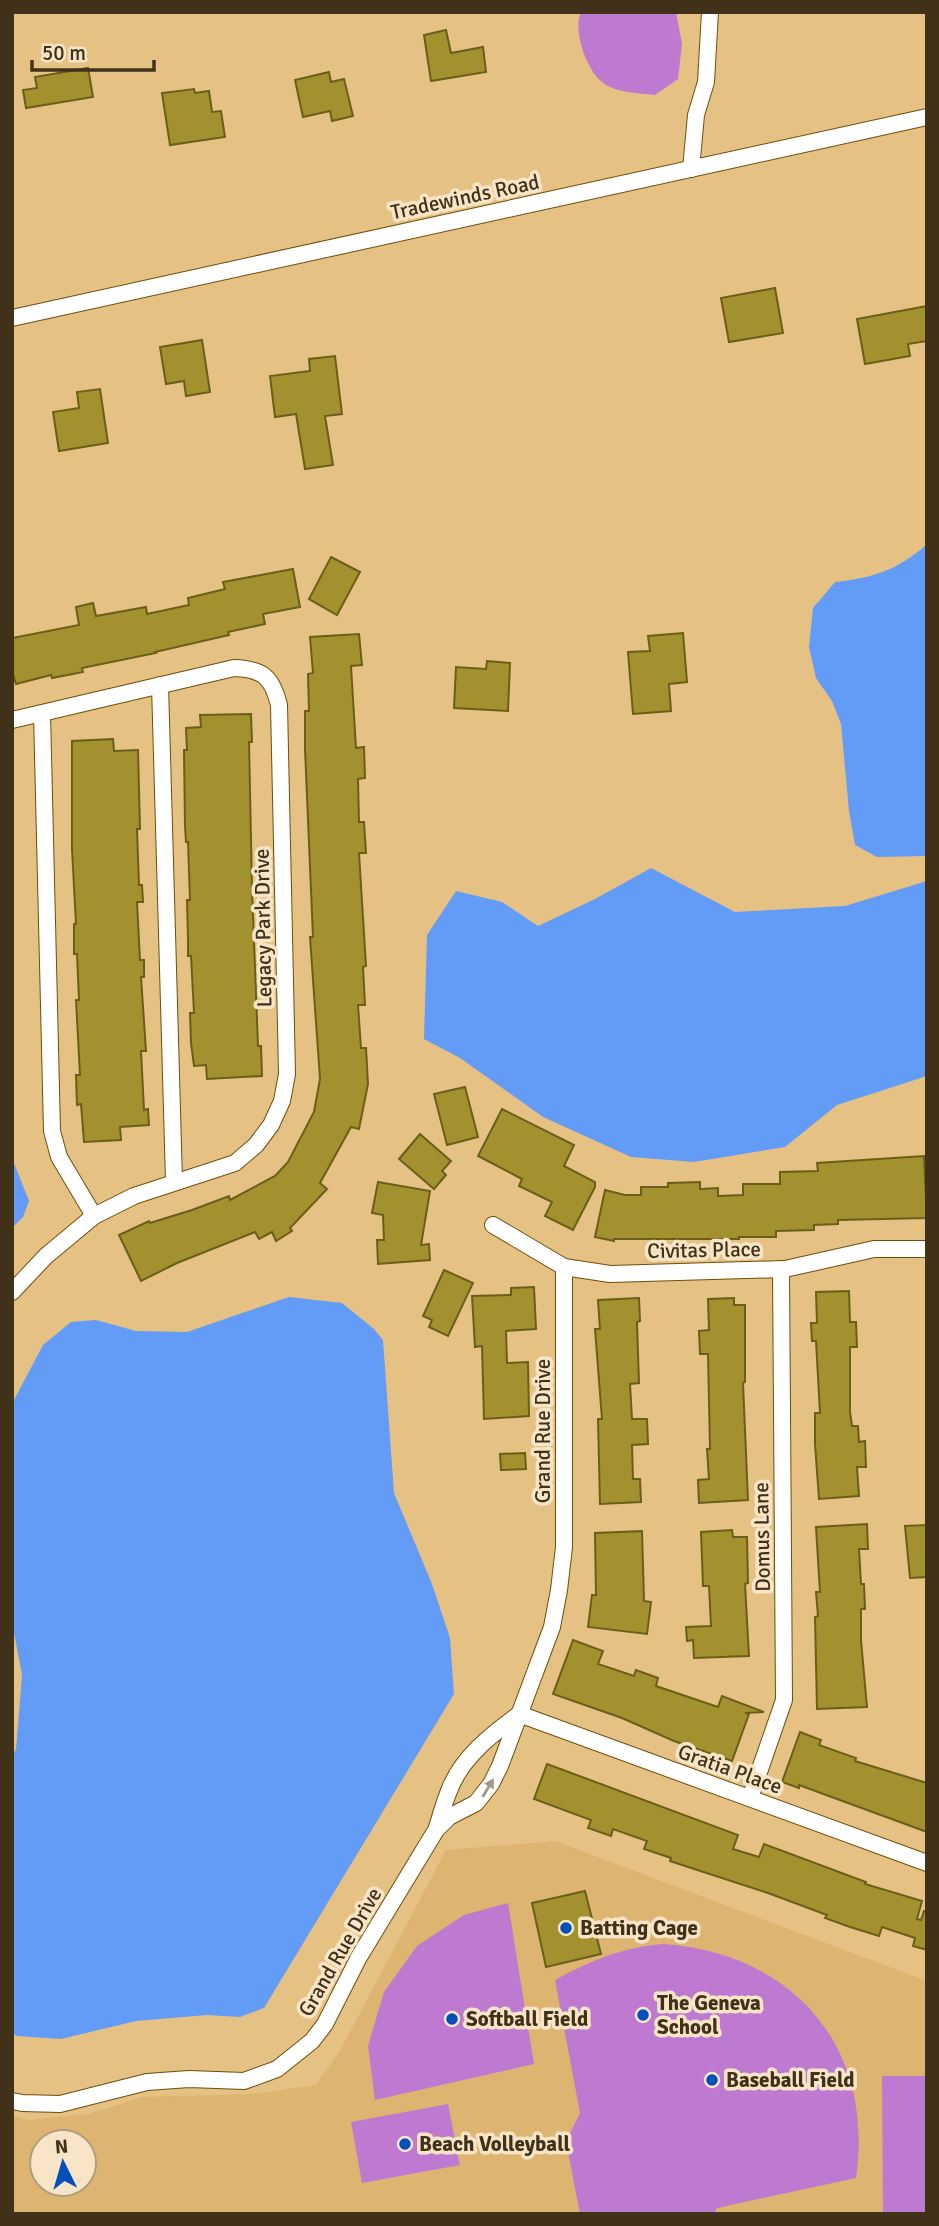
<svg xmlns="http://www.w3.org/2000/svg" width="939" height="2226" font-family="Signika,sans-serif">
<rect width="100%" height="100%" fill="#e6c184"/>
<!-- built -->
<path fill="#ddb470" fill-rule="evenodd" d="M 555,1841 L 927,1981 L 927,2214 L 12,2214 L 12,2116 L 28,2120 L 89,2114 L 142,2097 L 253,2094 L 316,2085 L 341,2049 L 446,1850 ZM 42,2142 L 84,2142 L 84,2184 L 42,2184 Z"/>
<!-- green -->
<g fill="#be7ad0">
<path d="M 581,12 L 676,12 L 682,44 L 678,79 L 655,95 C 639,93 615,93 602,82 C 587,71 572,29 581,12 Z"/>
<path d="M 508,1903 L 534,2064 L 375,2100 L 368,2046 L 384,1992 L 417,1946 L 464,1915 Z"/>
<path d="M 663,1944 C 794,1953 875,2048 856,2178 L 717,2208 L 714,2214 L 580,2214 L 566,2141 L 580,2113 L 555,1980 C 590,1961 623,1947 663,1944 Z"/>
<path d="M 882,2076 L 927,2076 L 927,2214 L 883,2214 Z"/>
<path d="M 448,2104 L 460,2165 L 362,2183 L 351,2122 Z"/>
</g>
<!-- water -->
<g fill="#639cf6">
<path d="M 927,544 L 927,856 L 877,857 L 855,845 L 849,811 L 841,724 L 832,701 L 816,678 L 809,647 L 813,608 L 835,582 C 873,578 898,570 927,544 Z"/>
<path d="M 651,868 L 735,912 L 845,906 L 927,881 L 927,1076 L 837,1105 L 785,1147 L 694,1162 L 631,1157 L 543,1117 L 460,1058 L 424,1039 L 427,935 L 456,891 L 502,902 L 538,926 L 595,899 Z"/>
<path d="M 12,1158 L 29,1201 L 23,1217 L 12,1228 Z"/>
<path d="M 289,1297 L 342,1303 L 374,1329 L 383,1340 L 394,1493 L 432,1584 L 450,1638 L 454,1694 L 264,2008 L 240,2017 L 207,2015 L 136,2021 L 61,2039 L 17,2036 L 12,2033 L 12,1757 L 16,1749 L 22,1675 L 12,1622 L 12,1411 L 15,1398 L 43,1345 L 71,1322 L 96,1320 L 136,1331 L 187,1332 Z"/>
</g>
<!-- building -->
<g fill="#a2912e" stroke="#6a5f18" stroke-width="2">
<path d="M 446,30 L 451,53 L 483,47 L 486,72 L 431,81 L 424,35 Z"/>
<path d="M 88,68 L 93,97 L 26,108 L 23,90 L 37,88 L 35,77 Z"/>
<path d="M 329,72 L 331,82 L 344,79 L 353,116 L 332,121 L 330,111 L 303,117 L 295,80 Z"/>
<path d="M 194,89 L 195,93 L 209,91 L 212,112 L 221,111 L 225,137 L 170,145 L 162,93 Z"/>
<path d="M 775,288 L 783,333 L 729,342 L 721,298 Z"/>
<path d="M 927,306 L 927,341 L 908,344 L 910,356 L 865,364 L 857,319 Z"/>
<path d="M 202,340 L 210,392 L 186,396 L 184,381 L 166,384 L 160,347 Z"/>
<path d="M 335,356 L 342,414 L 325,416 L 333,465 L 305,469 L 296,414 L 275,417 L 270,376 L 310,371 L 309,359 Z"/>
<path d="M 100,389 L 108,443 L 59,451 L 53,412 L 79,408 L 77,392 Z"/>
<path d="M 331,557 L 360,572 L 337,615 L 309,599 Z"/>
<path d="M 293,569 L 300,607 L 263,614 L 265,624 L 228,632 L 229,635 L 155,652 L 156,653 L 82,668 L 83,672 L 52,678 L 51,675 L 16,684 L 12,671 L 12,638 L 79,625 L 76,607 L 93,603 L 96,616 L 146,607 L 147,614 L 189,605 L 188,598 L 225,589 L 223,582 Z"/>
<path d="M 683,633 L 687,682 L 669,684 L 671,711 L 633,714 L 628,652 L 650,651 L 648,636 Z"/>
<path d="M 359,634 L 362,665 L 351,666 L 356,748 L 364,747 L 365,778 L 358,779 L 359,822 L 364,822 L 366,853 L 359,853 L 366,966 L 363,967 L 365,1005 L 358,1005 L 361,1048 L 366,1048 L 368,1084 L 359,1129 L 351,1127 L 320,1183 L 327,1189 L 290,1228 L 292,1231 L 276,1241 L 272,1232 L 259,1239 L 255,1232 L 177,1263 L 141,1281 L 119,1235 L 149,1221 L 150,1223 L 192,1210 L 229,1196 L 230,1200 L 275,1176 L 288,1162 L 314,1112 L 320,1079 L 310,937 L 313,937 L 305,749 L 305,711 L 309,711 L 308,674 L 313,673 L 310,637 Z"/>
<path d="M 487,661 L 510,663 L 508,711 L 454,708 L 456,667 L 486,669 Z"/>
<path d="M 251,714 L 252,742 L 249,742 L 252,889 L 258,1046 L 261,1046 L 262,1076 L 207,1079 L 206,1065 L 194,1066 L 191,1043 L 190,1013 L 194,1013 L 191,956 L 188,956 L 188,938 L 187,900 L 190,900 L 188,842 L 186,842 L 185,826 L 184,750 L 187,750 L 186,728 L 201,727 L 200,715 Z"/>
<path d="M 113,739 L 114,751 L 138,750 L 140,829 L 137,829 L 139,885 L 142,885 L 143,902 L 137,902 L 140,960 L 144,960 L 144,977 L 141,977 L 146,1051 L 141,1051 L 144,1110 L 148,1109 L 149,1125 L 120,1127 L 121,1140 L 84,1142 L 81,1104 L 77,1105 L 76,1075 L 80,1075 L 76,1000 L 79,1000 L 77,954 L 74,954 L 74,924 L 76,924 L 72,849 L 72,741 Z"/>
<path d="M 465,1087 L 478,1137 L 447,1145 L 434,1094 Z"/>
<path d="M 502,1109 L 574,1145 L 564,1166 L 595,1182 L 595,1187 L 573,1230 L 545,1216 L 552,1202 L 519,1186 L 522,1179 L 478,1156 Z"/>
<path d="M 420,1134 L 451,1161 L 442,1171 L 446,1175 L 434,1189 L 399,1159 Z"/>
<path d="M 924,1156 L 927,1218 L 838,1220 L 838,1224 L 814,1225 L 814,1230 L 776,1231 L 776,1237 L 739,1237 L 739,1239 L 614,1239 L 614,1241 L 595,1237 L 605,1190 L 625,1195 L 641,1195 L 641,1187 L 668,1187 L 668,1183 L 700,1182 L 700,1189 L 718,1188 L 718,1196 L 743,1195 L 743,1184 L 780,1184 L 780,1172 L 818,1171 L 817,1163 Z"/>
<path d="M 378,1182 L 430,1191 L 421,1245 L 429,1244 L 430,1260 L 378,1264 L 377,1240 L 384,1240 L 383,1215 L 372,1213 Z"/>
<path d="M 444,1270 L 473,1283 L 448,1336 L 429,1327 L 432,1320 L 423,1316 Z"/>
<path d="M 534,1287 L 536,1329 L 506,1331 L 507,1363 L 528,1362 L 529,1416 L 484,1419 L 482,1346 L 475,1347 L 472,1296 L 511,1295 L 511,1288 Z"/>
<path d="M 849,1291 L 850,1322 L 856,1322 L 857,1347 L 850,1347 L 850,1412 L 852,1426 L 858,1426 L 859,1442 L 865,1441 L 866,1467 L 857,1467 L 859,1496 L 819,1499 L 815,1444 L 815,1413 L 820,1413 L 816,1341 L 812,1341 L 811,1323 L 817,1323 L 816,1292 Z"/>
<path d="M 639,1298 L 640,1321 L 637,1322 L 639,1383 L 630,1384 L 632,1419 L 647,1419 L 648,1444 L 632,1445 L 633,1479 L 640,1479 L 641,1502 L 600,1504 L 598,1419 L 602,1419 L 595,1329 L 600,1329 L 598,1300 Z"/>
<path d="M 734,1298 L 734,1305 L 745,1305 L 745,1382 L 743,1383 L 748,1500 L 699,1503 L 698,1480 L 709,1479 L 707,1449 L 710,1449 L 708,1354 L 700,1354 L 699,1331 L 709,1330 L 708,1299 Z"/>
<path d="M 525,1453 L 526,1469 L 501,1470 L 500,1454 Z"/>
<path d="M 867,1524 L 868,1549 L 859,1549 L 861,1584 L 864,1584 L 865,1609 L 861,1609 L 861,1640 L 867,1707 L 817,1709 L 815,1617 L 818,1616 L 816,1592 L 820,1592 L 816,1527 Z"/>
<path d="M 927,1525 L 927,1577 L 910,1578 L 905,1526 Z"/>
<path d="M 732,1530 L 733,1537 L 747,1537 L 748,1583 L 745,1584 L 749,1656 L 694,1658 L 693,1640 L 687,1641 L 686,1627 L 711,1626 L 709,1586 L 703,1586 L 701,1532 Z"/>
<path d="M 642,1531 L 644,1601 L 651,1602 L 647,1634 L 588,1627 L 592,1595 L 596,1595 L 595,1533 Z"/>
<path d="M 573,1640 L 603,1651 L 598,1664 L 634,1676 L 636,1670 L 658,1678 L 656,1686 L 718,1707 L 722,1696 L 764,1712 L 745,1713 L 749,1714 L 732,1761 L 674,1741 L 622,1718 L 553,1694 Z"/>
<path d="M 800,1732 L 821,1740 L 819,1745 L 856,1758 L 855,1761 L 927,1783 L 927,1832 L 799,1785 L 799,1788 L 782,1782 Z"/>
<path d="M 547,1764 L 738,1835 L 733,1849 L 759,1857 L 764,1844 L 866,1882 L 865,1884 L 922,1901 L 917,1919 L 921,1920 L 924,1911 L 927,1911 L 927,1950 L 913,1946 L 915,1938 L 882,1927 L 879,1936 L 850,1927 L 825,1918 L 827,1915 L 768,1893 L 670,1861 L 671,1858 L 644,1849 L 647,1841 L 613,1829 L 611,1836 L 588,1828 L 591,1820 L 534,1799 Z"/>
<path d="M 585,1891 L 601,1954 L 546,1967 L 532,1903 Z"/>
</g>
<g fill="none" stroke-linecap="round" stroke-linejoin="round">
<defs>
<g id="minor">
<path d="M 691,169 L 696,115 L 706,82 L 710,12"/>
<path d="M 12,318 L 927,117"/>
<path d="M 160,685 L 174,1181"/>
<path d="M 42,713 L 52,1131 L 59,1157 L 94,1216"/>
<path d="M 12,720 L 234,668 C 263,669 272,677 279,705 L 287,1074 L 282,1101 L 271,1125 L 256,1145 L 235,1163 L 134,1196 L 94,1216 L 46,1256 L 12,1292"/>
<path d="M 493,1225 L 564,1267 L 610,1274 L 785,1269 L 874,1249 L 927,1249"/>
<path d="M 519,1714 L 927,1863"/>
<path d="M 750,1798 L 784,1700 L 781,1269"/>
<path d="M 437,1827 C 441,1815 444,1803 449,1791 C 461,1758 491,1735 518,1715"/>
<path d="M 12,2101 L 22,2103 L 60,2104 L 147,2082 L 189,2079 L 244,2081 L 277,2069 L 312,2041 L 325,2024 L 359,1957 L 436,1830 L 449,1817 L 476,1803 L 491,1784 L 500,1766 L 552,1627 L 559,1590 L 564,1547 L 564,1267"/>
</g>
</defs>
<!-- minor casing -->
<use href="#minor" stroke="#6f4e0a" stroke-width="18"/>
<!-- minor -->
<use href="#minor" stroke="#fff" stroke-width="16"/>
</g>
<!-- one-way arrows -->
<defs><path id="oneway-solid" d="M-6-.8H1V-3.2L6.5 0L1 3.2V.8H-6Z" transform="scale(1.75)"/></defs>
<use fill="#a0988c" href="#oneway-solid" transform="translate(488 1788) rotate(-59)"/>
<!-- markers -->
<g fill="#0250b9" stroke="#f8e5c7" stroke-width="2.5">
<circle cx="566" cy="1928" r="7"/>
<circle cx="643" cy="2015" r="7"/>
<circle cx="452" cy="2019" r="7"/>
<circle cx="712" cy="2080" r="7"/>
<circle cx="405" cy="2144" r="7"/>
</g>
<g text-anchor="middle" stroke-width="7" stroke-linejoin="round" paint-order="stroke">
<!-- street labels -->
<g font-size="21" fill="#403118" stroke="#f8e5c7">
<text transform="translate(465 197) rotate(-12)" y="7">Tradewinds Road</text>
<text transform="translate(263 928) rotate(-91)" y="7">Legacy Park Drive</text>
<text transform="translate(704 1250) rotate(-1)" y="7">Civitas Place</text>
<text transform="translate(543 1431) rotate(-90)" y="7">Grand Rue Drive</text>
<text transform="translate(762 1537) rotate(-91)" y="7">Domus Lane</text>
<text transform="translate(730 1769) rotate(20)" y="7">Gratia Place</text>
<text transform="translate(340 1952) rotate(-60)" y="7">Grand Rue Drive</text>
</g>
<!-- poi labels -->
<g font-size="21" font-weight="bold" fill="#403118" stroke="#f8e5c7" text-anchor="start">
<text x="580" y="1935">Batting Cage</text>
<text x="657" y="2010">The Geneva<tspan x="657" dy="24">School</tspan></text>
<text x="466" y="2026">Softball Field</text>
<text x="726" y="2087">Baseball Field</text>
<text x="419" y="2151">Beach Volleyball</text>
</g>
</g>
<!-- border -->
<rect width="939" height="2226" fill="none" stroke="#403118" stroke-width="28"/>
<!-- north arrow -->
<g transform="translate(63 2163) rotate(355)"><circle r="33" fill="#f8e5c7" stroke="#ae9d81" stroke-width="2"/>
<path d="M0-5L12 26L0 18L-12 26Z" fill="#0250b9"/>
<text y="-10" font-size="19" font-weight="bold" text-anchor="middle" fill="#403118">N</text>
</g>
<!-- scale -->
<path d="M32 60v10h122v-10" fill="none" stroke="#403118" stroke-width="3.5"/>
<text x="42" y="60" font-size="21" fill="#403118" stroke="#f8e5c7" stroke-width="5" paint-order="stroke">50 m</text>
</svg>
